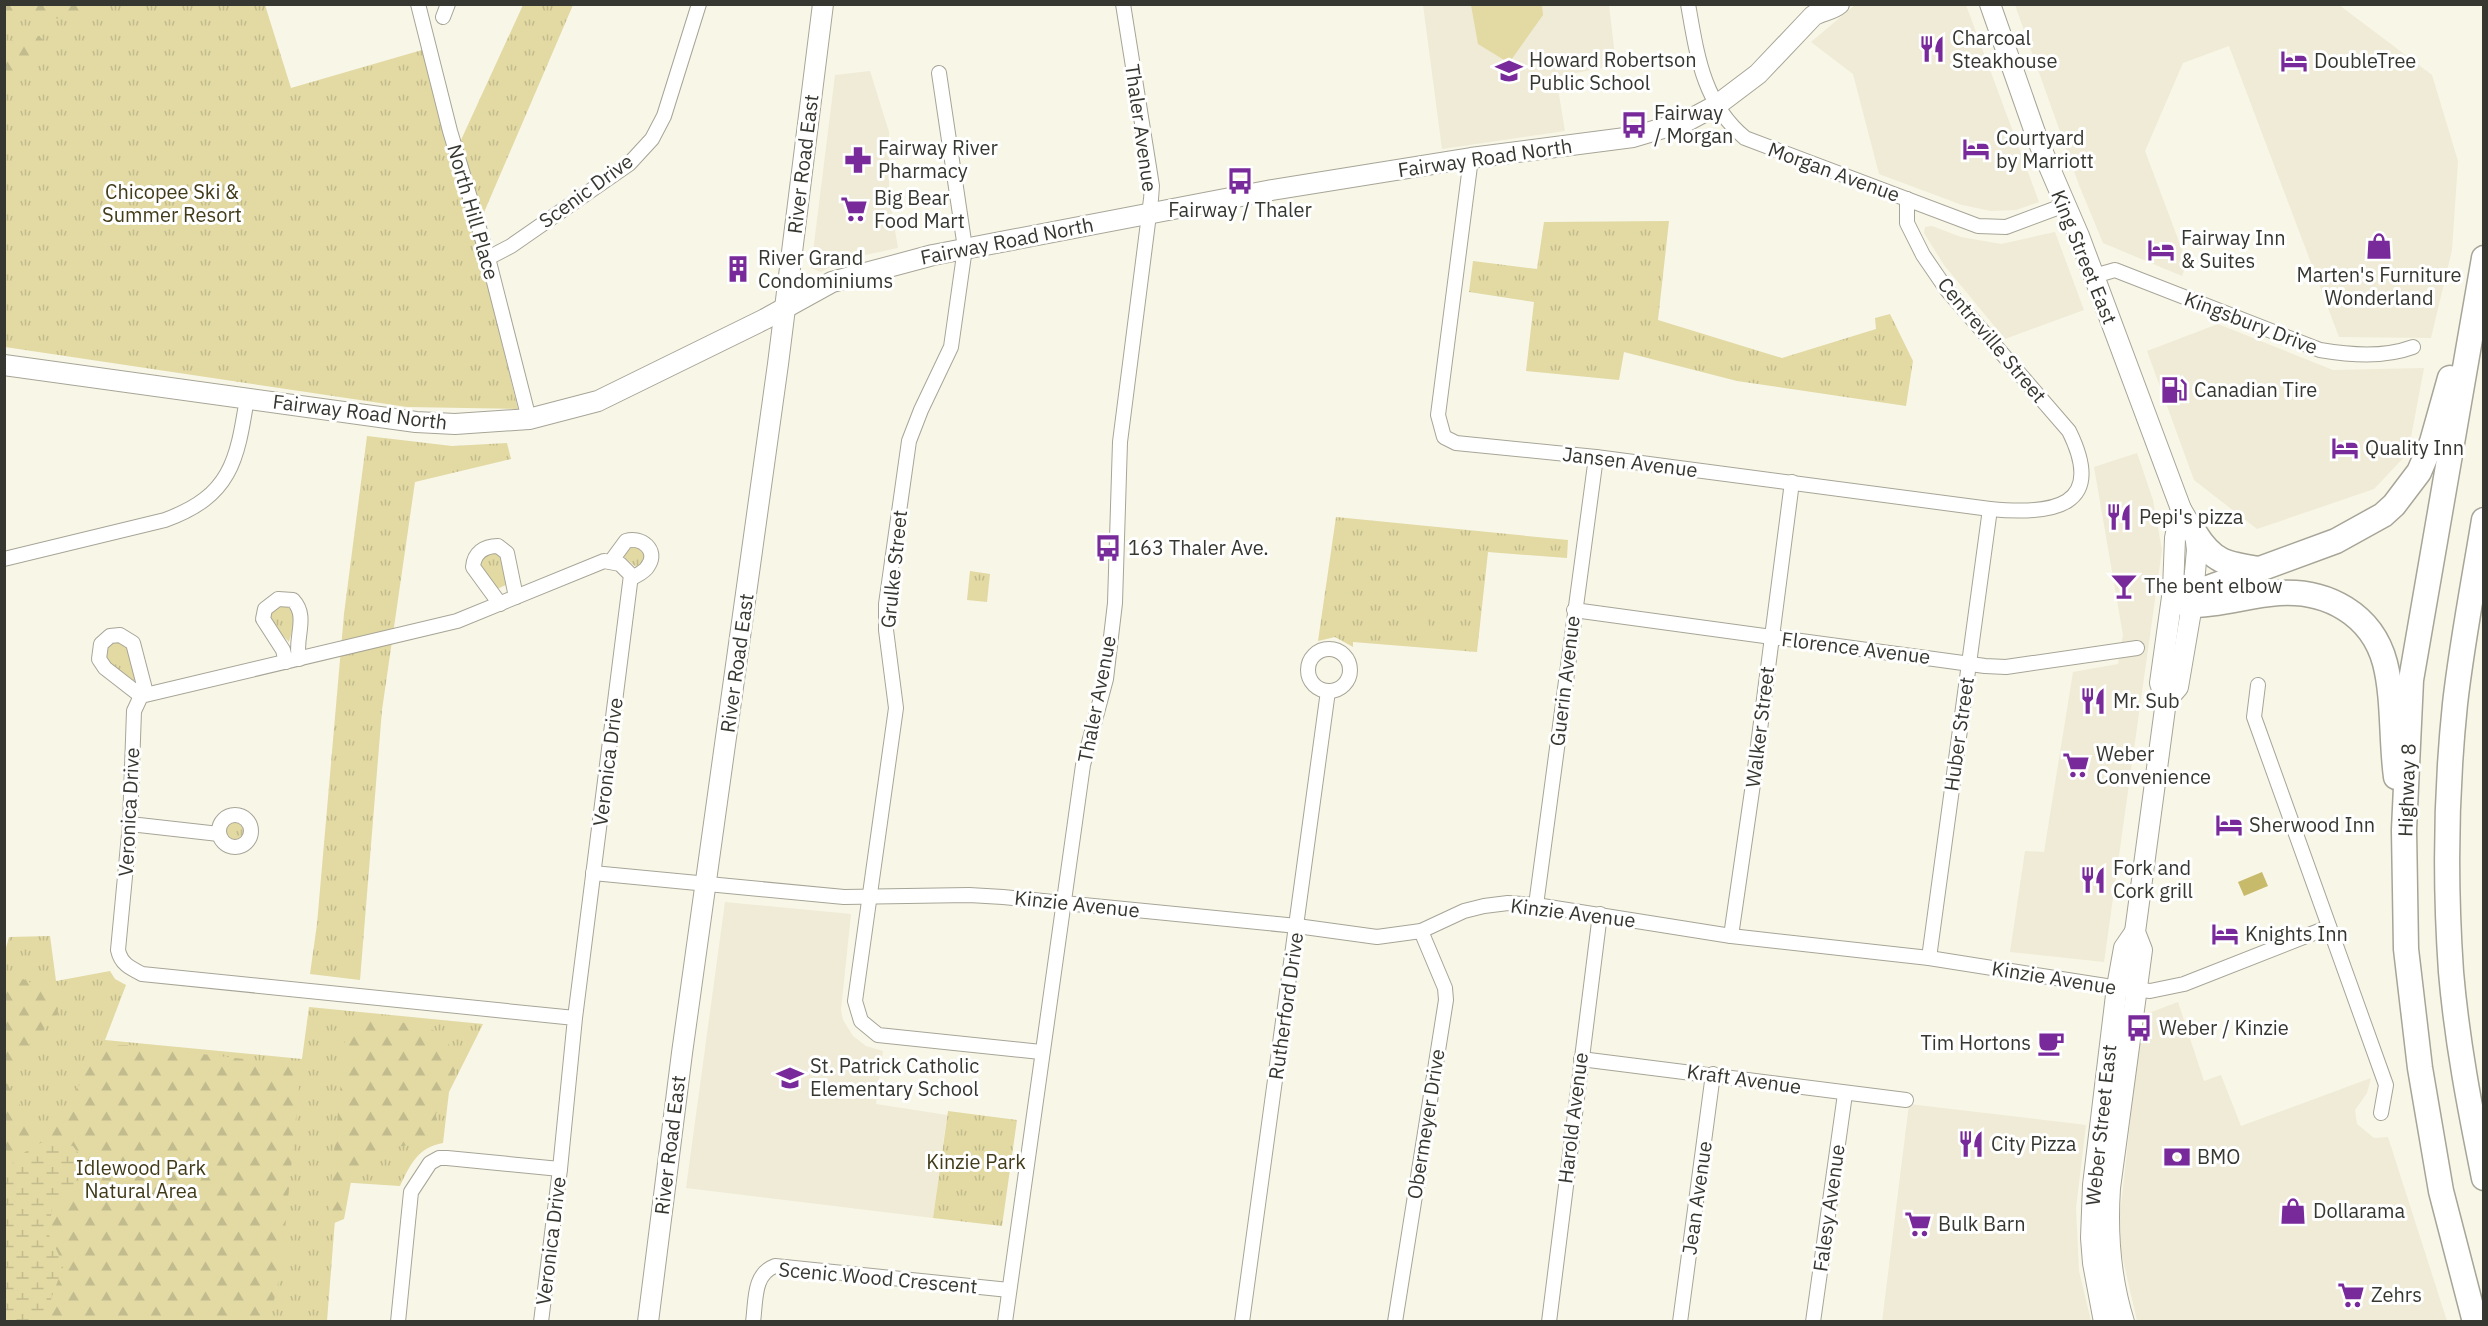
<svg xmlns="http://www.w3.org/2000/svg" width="2488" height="1326" font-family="'IBM Plex Sans',sans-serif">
<defs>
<pattern id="grass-tufts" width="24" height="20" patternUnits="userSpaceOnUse" patternTransform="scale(1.5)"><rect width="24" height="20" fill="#e2d9a3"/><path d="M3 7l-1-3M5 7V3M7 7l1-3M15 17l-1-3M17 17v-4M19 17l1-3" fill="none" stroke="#c2bb8d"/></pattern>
<pattern id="forest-firs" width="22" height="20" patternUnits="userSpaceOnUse" patternTransform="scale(1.5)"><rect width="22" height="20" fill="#e2d9a3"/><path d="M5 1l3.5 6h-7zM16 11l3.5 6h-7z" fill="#c2bb8d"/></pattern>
<pattern id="wetland-marsh" width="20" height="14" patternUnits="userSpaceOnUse" patternTransform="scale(1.5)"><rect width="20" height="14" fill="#e2d9a3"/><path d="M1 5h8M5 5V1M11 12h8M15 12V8" fill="none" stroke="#c2bb8d"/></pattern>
</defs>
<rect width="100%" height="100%" fill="#f8f6e7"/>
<!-- built -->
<g fill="#efebd6">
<path d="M 1423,5 L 1609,5 L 1616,65 L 1556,77 L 1565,131 L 1442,149 Z"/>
<path d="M 1855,5 L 1966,5 L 2039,202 L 2016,210 L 1991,211 L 1962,205 L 1879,174 L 1853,74 L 1811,42 Z"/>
<path d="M 2015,5 L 2339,5 L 2432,75 L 2458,161 L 2452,250 L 2431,338 L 2339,337 L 2229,46 L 2183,63 L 2145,151 L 2187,263 L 2182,276 L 2103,243 L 2079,185 Z"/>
<path d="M 870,71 L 889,132 L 889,195 L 898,248 L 846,259 L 821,272 L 811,268 L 835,75 Z"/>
<path d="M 1932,226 L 1961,237 L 2001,244 L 2055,232 L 2084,310 L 2005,339 L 1944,265 L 1924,233 L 1925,227 Z"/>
<path d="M 2218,324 L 2333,370 L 2424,368 L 2408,453 L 2374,489 L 2257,529 L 2194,480 L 2147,351 Z"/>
<path d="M 2137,453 L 2153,500 L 2162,550 L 2104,962 L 2010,952 L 2025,851 L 2044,852 L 2073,672 L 2118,664 L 2123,635 L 2094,467 Z"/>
<path d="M 725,902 L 851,914 L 841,1010 L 843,1020 L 853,1036 L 866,1046 L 883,1051 L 876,1104 L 947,1115 L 933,1218 L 686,1188 Z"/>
<path d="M 2178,1002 L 2204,1081 L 2221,1075 L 2241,1126 L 2371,1078 L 2367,1093 L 2355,1110 L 2357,1124 L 2374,1138 L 2388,1137 L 2447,1321 L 2137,1321 L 2121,1251 L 2120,1214 L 2136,1070 L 2143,1022 L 2146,1014 Z"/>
<path d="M 1909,1104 L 2086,1125 L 2076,1208 L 2079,1271 L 2091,1321 L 1882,1322 Z"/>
</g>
<!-- grass -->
<g fill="url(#grass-tufts)">
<path d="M 5,5 L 265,5 L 291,88 L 422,50 L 483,266 L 518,409 L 407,407 L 5,347 Z"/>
<path d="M 523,5 L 573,5 L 482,217 L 461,140 Z"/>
<path d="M 1669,221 L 1658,320 L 1782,358 L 1876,329 L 1875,318 L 1890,314 L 1913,361 L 1906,406 L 1737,381 L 1624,352 L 1619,380 L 1526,371 L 1534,302 L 1469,292 L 1473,261 L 1537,269 L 1544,222 Z"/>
<path d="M 367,436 L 452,446 L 507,443 L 511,459 L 415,482 L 382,710 L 360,980 L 310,974 L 317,924 L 344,614 Z"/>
<path d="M 1336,517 L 1568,540 L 1567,558 L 1488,552 L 1477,652 L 1353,642 L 1353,647 L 1335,637 L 1318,641 Z"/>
<path d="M 637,546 L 645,555 L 645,559 L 637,568 L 623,556 L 627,547 Z"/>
<path d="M 489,553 L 495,553 L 502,557 L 508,584 L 495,590 L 479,565 L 484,555 Z"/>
<path d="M 970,571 L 990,574 L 987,602 L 967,600 Z"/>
<path d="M 277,605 C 303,606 294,624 289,642 L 270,622 L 271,611 Z"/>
<path d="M 116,641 L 126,644 L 136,680 L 133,680 L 106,660 L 106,648 Z"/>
<circle cx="235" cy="831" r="10"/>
<path d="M 50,936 L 56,981 L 110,971 L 115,979 L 126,985 L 105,1040 L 302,1059 L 309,1007 L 483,1024 L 449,1092 L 443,1143 C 418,1147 410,1165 400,1186 L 338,1182 L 327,1321 L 5,1322 L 4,955 L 9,937 Z"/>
<path d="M 948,1111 L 1017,1120 L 1002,1226 L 933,1218 Z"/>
</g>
<!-- forest -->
<g fill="url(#forest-firs)">
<path d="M 87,5 L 77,21 L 5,12 L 5,5 Z"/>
<path d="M 36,34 L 48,44 L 43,55 L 5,77 L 5,42 Z"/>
<path d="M 23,979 L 60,997 L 57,1015 L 5,1070 L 5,990 Z"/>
<path d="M 363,1020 C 384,1021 429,1021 444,1038 C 450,1045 454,1054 459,1062 L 436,1114 L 435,1137 L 409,1145 L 376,1150 L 353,1171 L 344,1219 L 327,1226 L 345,1040 Z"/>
<path d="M 101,1045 L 128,1045 L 301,1066 L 281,1271 L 269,1321 L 5,1321 L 4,1079 L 26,1115 L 49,1134 L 61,1119 Z"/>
</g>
<!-- wetland -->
<path fill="url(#wetland-marsh)" d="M 42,1142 L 73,1146 L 82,1158 L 83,1169 L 73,1186 L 53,1204 L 48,1233 L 64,1265 L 52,1296 L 45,1321 L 5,1321 L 5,1170 L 25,1152 Z"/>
<!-- garden -->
<g fill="#e2d9a3">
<path d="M 1471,5 L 1542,5 L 1543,15 L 1509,63 L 1478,44 Z"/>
<path d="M 1424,607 L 1429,626 L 1404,632 L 1400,614 Z"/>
</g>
<!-- water -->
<path fill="#c8ba6b" d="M 2262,872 L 2268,886 L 2244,896 L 2238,882 Z"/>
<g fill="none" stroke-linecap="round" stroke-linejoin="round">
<defs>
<g id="street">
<path d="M 418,4 L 450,131 L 488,258 L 529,419"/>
<path d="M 1688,4 C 1697,55 1703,103 1745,138 L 1978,226 L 2006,227 L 2065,205"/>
<path d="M 443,17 L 448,4"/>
<path d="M 939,73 L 965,248 L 951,347 L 921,410 L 909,441 L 886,604 L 886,630 L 896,708 L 855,1001 L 861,1021 L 878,1035 L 1041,1052"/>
<path d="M 1471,158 L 1438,415 L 1444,437 L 1456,443 L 1596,457 L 1990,509 C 2052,515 2107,508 2069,431 L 1947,290 L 1923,255 L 1907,223 L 1907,199"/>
<path d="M 488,258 L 511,246 L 629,164 L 652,139 L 664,116 L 699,4"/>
<path d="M 2094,276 L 2115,270 L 2320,350 C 2350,355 2383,358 2413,347"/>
<path d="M 4,559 L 165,520 C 231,496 237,461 247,398"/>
<path d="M 612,560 L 626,541 C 641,536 659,550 648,566 C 645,572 637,575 632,578"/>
<path d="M 500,604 L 473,567 C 474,553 484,546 498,546 L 507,553 L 516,597"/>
<path d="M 1574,610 L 1985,666 L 2006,667 L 2137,648"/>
<circle cx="1329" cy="670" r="21"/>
<path d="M 286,662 L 283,650 L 263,619 L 265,609 L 278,599 L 293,600 C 309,617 294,638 299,659"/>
<path d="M 2258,685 L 2254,717 L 2386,1085 L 2381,1113"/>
<path d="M 141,696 L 105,668 L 99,659 L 101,644 L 110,636 L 120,635 L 133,643 L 146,693"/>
<circle cx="235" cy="831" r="16"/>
<path d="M 130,824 L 219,834"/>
<path d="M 593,873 L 844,897 L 969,895 L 1003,897 L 1297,926 L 1377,937 L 1421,931 L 1464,911 L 1484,906 L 1508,903 L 1536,905 L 1731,936 L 1929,958 L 2106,986 L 2150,991 L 2184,984 L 2329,927"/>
<path d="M 1536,905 L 1596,457"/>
<path d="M 1731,936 L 1753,784 L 1792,482"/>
<path d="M 1929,958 L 1990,509"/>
<path d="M 1581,1059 L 1906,1100"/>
<path d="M 398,1322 L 411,1192 L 430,1163 L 439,1158 L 447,1158 L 560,1169"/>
<path d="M 541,1322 L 560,1169 L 575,1018 L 631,575 L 620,564 L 604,561 L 457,621 L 141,696 L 134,711 L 130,824 L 118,950 C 121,964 130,968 142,974 L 575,1018"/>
<path d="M 753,1322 C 756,1301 753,1274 775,1266 L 1009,1290"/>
<path d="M 1005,1322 L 1083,765 L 1106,679 L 1115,603 L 1120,442 L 1151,199 L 1152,186 L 1123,4"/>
<path d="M 1242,1322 L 1328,691"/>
<path d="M 1395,1322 L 1446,1000 L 1445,988 L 1421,931"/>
<path d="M 1549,1322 L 1600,914"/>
<path d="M 1680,1322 L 1713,1074"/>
<path d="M 1813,1322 L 1845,1094"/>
</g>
<g id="secondary">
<path d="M 1990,4 L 2038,141 L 2079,236 L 2181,509 L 2195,533 L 2197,550 L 2192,605 L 2178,687 L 2166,701"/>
<path d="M 4,365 L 416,422 L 455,424 L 529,419 L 598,401 L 765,319 L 832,282 L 933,255 L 1272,190 L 1471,158 L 1633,137 L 1687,121 L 1717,105 L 1758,74 L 1813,16 C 1821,10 1831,11 1839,4"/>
<path d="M 648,1322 L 682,1053 L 778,364 L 823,4"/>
<path d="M 2104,1322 L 2093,1263 L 2091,1238 L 2093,1185 L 2117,987 L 2124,948 L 2135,932"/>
<path d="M 2124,1322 C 2110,1277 2107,1233 2110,1188 L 2142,950 L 2135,932 L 2166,701 L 2160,683 L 2173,590 L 2175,538 L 2181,509"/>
</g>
<g id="highway">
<path d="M 2484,520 C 2474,581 2462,642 2455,704 C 2446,791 2445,885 2451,972 C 2457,1042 2470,1109 2484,1178"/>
<path d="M 2195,533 C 2213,562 2226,564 2259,569"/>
<path d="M 2173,590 L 2208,588 L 2336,541 L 2383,515 L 2394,505 L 2419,472 L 2432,442 L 2450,378"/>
<path d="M 2187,605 C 2218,606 2248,595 2279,593 C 2327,590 2372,614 2385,663 C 2394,698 2391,740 2396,777"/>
<path d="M 2475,1322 L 2441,1191 L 2420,1068 L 2406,949 L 2404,830 L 2411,680 L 2484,258"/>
</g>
</defs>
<!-- street casing -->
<use href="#street" stroke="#a7a597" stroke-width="16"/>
<!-- secondary casing -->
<use href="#secondary" stroke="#a7a597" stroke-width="22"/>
<!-- highway casing -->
<use href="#highway" stroke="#a7a597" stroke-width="27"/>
<!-- street -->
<use href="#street" stroke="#fff" stroke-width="14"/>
<!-- secondary -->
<use href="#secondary" stroke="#fff" stroke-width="20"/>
<!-- highway -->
<use href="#highway" stroke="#fff" stroke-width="24"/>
</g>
<!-- icons -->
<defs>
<symbol id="restaurant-bare" viewBox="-9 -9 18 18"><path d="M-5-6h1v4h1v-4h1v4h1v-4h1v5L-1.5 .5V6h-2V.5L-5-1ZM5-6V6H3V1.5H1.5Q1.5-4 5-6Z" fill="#78299a" stroke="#fff" stroke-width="2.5" paint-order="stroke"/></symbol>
<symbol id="hotel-bare" viewBox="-9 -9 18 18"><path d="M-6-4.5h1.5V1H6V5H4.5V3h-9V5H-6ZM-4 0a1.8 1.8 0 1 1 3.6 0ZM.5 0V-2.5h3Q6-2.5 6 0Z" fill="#78299a" stroke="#fff" stroke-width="2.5" paint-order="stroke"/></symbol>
<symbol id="school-bare" viewBox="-9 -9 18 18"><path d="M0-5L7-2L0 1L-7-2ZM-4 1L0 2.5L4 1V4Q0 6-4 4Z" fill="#78299a" stroke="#fff" stroke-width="2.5" paint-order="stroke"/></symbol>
<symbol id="bus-bare" viewBox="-9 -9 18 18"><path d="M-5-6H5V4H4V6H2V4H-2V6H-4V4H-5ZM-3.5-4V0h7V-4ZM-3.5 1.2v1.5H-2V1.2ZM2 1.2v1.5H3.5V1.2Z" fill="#78299a" stroke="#fff" stroke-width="2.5" paint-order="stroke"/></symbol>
<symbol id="pharmacy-bare" viewBox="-9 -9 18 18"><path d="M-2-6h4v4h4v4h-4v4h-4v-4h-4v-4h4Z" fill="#78299a" stroke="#fff" stroke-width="2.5" paint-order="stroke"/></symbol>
<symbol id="supermarket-bare" viewBox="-9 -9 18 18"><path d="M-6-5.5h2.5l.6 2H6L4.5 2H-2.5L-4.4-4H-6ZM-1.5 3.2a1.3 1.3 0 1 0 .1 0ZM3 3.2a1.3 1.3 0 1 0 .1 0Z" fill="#78299a" stroke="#fff" stroke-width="2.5" paint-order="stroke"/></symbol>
<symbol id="shop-bare" viewBox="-9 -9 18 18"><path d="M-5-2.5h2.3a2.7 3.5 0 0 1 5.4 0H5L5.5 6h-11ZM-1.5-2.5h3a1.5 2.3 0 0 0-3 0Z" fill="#78299a" stroke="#fff" stroke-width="2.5" paint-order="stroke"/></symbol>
<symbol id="building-bare" viewBox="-9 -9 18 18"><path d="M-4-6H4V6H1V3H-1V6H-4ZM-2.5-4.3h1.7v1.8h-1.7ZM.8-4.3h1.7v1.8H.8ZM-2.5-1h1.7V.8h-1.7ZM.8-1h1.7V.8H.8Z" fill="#78299a" stroke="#fff" stroke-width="2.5" paint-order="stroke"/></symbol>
<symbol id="fuel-bare" viewBox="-9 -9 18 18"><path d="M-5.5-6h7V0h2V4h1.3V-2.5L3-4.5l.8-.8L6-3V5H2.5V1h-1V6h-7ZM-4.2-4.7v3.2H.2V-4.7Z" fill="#78299a" stroke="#fff" stroke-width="2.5" paint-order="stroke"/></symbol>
<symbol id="bar-bare" viewBox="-9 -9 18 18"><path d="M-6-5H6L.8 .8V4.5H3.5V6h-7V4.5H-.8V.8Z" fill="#78299a" stroke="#fff" stroke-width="2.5" paint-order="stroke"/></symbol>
<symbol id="cafe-bare" viewBox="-9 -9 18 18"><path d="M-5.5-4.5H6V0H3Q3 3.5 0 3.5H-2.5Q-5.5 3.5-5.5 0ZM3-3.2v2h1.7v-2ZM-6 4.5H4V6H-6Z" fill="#78299a" stroke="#fff" stroke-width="2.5" paint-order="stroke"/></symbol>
<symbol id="bank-bare" viewBox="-9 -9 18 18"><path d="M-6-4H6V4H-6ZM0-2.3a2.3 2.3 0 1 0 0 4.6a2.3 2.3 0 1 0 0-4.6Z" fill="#78299a" stroke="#fff" stroke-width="2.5" paint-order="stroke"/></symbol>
</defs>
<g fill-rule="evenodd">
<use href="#restaurant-bare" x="1913" y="30" width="38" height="38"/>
<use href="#hotel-bare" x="2275" y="42" width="38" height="38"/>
<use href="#school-bare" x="1490" y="52" width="38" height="38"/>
<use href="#bus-bare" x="1615" y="106" width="38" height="38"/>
<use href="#hotel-bare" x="1957" y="130" width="38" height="38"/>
<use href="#pharmacy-bare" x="839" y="141" width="38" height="38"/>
<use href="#bus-bare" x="1221" y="162" width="38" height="38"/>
<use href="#supermarket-bare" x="835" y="190" width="38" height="38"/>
<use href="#shop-bare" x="2360" y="227" width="38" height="38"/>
<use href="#hotel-bare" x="2142" y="231" width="38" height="38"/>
<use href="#building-bare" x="719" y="250" width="38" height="38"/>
<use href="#fuel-bare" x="2155" y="371" width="38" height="38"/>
<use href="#hotel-bare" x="2326" y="429" width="38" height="38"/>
<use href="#restaurant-bare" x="2100" y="498" width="38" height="38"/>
<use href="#bus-bare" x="1089" y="529" width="38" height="38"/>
<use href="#bar-bare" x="2105" y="567" width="38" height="38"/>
<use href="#restaurant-bare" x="2074" y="682" width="38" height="38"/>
<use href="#supermarket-bare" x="2057" y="746" width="38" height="38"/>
<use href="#hotel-bare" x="2210" y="806" width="38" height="38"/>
<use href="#restaurant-bare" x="2074" y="861" width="38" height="38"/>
<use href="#hotel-bare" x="2206" y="915" width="38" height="38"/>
<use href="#bus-bare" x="2120" y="1009" width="38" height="38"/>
<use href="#cafe-bare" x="2032" y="1024" width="38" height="38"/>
<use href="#school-bare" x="771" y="1059" width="38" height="38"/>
<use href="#restaurant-bare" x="1952" y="1125" width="38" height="38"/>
<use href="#bank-bare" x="2158" y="1138" width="38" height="38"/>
<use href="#shop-bare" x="2274" y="1192" width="38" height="38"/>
<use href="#supermarket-bare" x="1899" y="1205" width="38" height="38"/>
<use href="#supermarket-bare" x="2332" y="1276" width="38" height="38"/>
</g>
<g text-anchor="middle" stroke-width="6" stroke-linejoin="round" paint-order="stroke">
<!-- poi labels -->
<g font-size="20" fill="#373731" stroke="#fff" text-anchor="start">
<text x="1952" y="45">Charcoal<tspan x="1952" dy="23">Steakhouse</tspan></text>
<text x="1529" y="67">Howard Robertson<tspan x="1529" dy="23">Public School</tspan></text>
<text x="2314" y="68">DoubleTree</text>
<text x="1654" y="120">Fairway<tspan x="1654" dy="23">/ Morgan</tspan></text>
<text x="1996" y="145">Courtyard<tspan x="1996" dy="23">by Marriott</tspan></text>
<text x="878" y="155">Fairway River<tspan x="878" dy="23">Pharmacy</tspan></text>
<text x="874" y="205">Big Bear<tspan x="874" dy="23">Food Mart</tspan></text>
<text x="1240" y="217" text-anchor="middle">Fairway / Thaler</text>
<text x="2181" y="245">Fairway Inn<tspan x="2181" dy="23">&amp; Suites</tspan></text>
<text x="758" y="265">River Grand<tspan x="758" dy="23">Condominiums</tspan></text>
<text x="2379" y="282" text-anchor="middle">Marten's Furniture<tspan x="2379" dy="23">Wonderland</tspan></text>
<text x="2194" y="397">Canadian Tire</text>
<text x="2365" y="455">Quality Inn</text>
<text x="2139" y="524">Pepi's pizza</text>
<text x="1128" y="555">163 Thaler Ave.</text>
<text x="2144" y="593">The bent elbow</text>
<text x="2113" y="708">Mr. Sub</text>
<text x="2096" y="761">Weber<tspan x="2096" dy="23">Convenience</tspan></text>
<text x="2249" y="832">Sherwood Inn</text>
<text x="2113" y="875">Fork and<tspan x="2113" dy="23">Cork grill</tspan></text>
<text x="2245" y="941">Knights Inn</text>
<text x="2159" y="1035">Weber / Kinzie</text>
<text x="2031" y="1050" text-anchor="end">Tim Hortons</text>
<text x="810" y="1073">St. Patrick Catholic<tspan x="810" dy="23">Elementary School</tspan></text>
<text x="1991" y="1151">City Pizza</text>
<text x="2197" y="1164">BMO</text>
<text x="2313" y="1218">Dollarama</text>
<text x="1938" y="1231">Bulk Barn</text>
<text x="2371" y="1302">Zehrs</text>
</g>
<!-- street labels -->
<g font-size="20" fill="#373731" stroke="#fff">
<text transform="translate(1141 128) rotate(82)" y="7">Thaler Avenue</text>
<text transform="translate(1485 158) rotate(-8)" y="7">Fairway Road North</text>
<text transform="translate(803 164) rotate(-83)" y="7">River Road East</text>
<text transform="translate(1834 172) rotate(20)" y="7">Morgan Avenue</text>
<text transform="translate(586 191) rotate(-36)" y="7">Scenic Drive</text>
<text transform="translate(473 212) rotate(74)" y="7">North Hill Place</text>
<text transform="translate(1007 241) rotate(-11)" y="7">Fairway Road North</text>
<text transform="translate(2084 257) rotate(68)" y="7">King Street East</text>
<text transform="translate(2251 323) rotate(21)" y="7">Kingsbury Drive</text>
<text transform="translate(1992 340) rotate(50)" y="7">Centreville Street</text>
<text transform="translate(360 412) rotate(7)" y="7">Fairway Road North</text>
<text transform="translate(1630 462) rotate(7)" y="7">Jansen Avenue</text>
<text transform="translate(894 569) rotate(-84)" y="7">Grulke Street</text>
<text transform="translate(1856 648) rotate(7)" y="7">Florence Avenue</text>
<text transform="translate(737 663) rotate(-82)" y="7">River Road East</text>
<text transform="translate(1565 681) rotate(-83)" y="7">Guerin Avenue</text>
<text transform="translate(1097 699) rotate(-79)" y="7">Thaler Avenue</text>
<text transform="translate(1760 727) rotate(-83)" y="7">Walker Street</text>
<text transform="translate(1959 734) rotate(-82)" y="7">Huber Street</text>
<text transform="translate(608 762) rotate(-83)" y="7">Veronica Drive</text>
<text transform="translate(2407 790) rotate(-88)" y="7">Highway 8</text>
<text transform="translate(129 812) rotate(-87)" y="7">Veronica Drive</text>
<text transform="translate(1077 904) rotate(6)" y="7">Kinzie Avenue</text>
<text transform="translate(1573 913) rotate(7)" y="7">Kinzie Avenue</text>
<text transform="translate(2054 978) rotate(9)" y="7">Kinzie Avenue</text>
<text transform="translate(1286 1006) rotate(-82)" y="7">Rutherford Drive</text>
<text transform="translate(1744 1079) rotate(8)" y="7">Kraft Avenue</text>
<text transform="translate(1573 1118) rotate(-83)" y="7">Harold Avenue</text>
<text transform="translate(1426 1124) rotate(-81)" y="7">Obermeyer Drive</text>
<text transform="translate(2101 1125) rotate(-84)" y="7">Weber Street East</text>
<text transform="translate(670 1145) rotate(-83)" y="7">River Road East</text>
<text transform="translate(1697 1198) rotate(-82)" y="7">Jean Avenue</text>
<text transform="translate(1829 1208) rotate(-82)" y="7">Falesy Avenue</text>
<text transform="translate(551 1241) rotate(-83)" y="7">Veronica Drive</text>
<text transform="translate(878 1278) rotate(5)" y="7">Scenic Wood Crescent</text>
</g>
<!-- park labels -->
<g font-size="20" fill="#423b19" stroke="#fff">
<text x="172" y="199">Chicopee Ski &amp;<tspan x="172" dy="23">Summer Resort</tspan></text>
<text x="976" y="1169">Kinzie Park</text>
<text x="141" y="1175">Idlewood Park<tspan x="141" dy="23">Natural Area</tspan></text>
</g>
</g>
<!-- border -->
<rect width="2488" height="1326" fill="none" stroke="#373731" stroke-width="12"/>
</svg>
